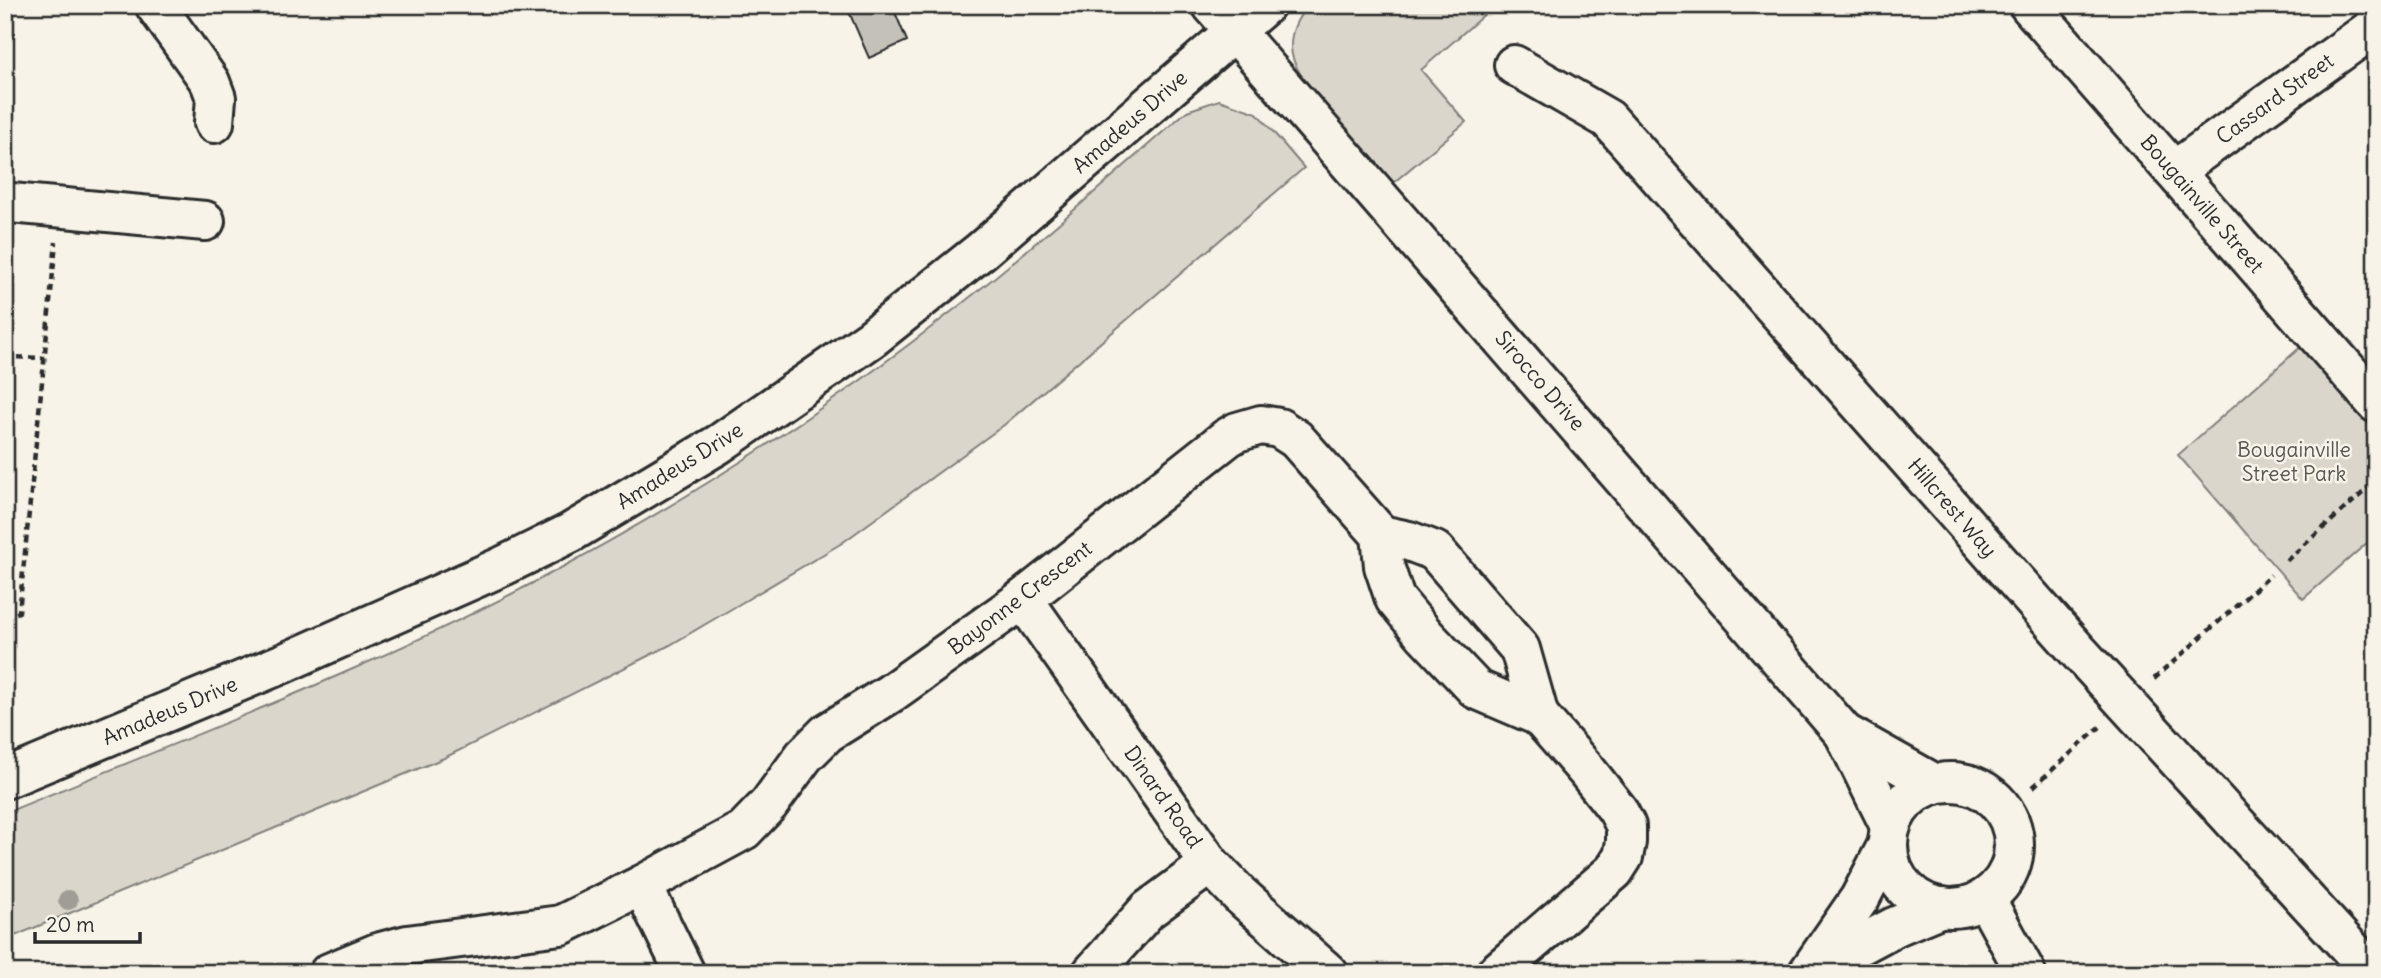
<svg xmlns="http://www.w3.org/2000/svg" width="2381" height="978" font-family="Delius,sans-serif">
<rect width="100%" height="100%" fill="#f7f3e8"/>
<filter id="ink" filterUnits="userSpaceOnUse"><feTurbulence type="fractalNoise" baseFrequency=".0143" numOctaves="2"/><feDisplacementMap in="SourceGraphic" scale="14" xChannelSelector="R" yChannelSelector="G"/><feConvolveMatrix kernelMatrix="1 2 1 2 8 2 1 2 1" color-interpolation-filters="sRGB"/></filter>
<g filter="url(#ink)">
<!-- green -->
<g fill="#dad6cc" stroke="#82807c" stroke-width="2">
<path d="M 1309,5 L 1495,5 L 1421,70 L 1466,122 L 1393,183 C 1374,161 1355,139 1336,117 C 1320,98 1298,79 1292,55 C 1288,36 1296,18 1309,5 Z"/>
<path d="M 1219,100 L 1257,113 L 1304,168 L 1004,425 L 842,543 L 738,605 L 670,645 L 444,758 L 5,940 L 5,813 C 191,736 382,665 559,569 C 700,493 835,404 960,305 C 1038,244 1112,176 1187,111 Z"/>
<path d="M 2304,344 L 2376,425 L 2376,535 L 2303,599 L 2178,455 Z"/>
</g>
<!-- building -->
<path fill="#c4c1b9" stroke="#2b2b2b" stroke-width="2" d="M 846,5 L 892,5 L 907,41 L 869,58 Z"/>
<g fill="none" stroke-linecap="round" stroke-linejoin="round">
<defs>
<g id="minor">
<path d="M 155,5 L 210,82 L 216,98 L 214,123"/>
<path d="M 1212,5 L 1844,733 L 1890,826"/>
<path d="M 2029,5 L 2376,403"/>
<path d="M 1514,65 L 1608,119 L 2077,650 L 2373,973"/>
<path d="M 2174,171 L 2376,26"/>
<path d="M 11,203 L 205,221"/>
<path d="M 1381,535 L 1409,541 L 1435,551 L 1520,649 L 1539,716 L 1587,771 L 1617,809 L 1626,826 L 1626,842 L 1623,857 L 1614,871 L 1496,973"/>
<path d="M 1023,599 L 1210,864 L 1240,895 L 1328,973"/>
<path d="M 1844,733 L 1935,784"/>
<path d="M 5,779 L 284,663 L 503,566 L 570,533 L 719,444 L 872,338 L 981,251 L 1265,5"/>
<circle cx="1951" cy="845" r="63"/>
<path d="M 642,885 L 685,973"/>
<path d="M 1985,898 L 2026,973"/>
<path d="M 1815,969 L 1894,927 L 1942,907"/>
<path d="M 329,973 L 377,953 L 407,945 L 561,925 L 642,885 L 744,830 L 769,804 L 804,756 L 827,733 L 891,693 L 1023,599 L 1227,438 L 1237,432 L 1261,425 L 1279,428 L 1296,439 L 1381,535 L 1384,566 L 1395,599 L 1425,635 L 1476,689 L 1539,716"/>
<path d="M 1092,973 L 1148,910 L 1210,864"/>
<path d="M 1808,973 L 1860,898 L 1887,846"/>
</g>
</defs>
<!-- minor casing -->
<use href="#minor" stroke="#2b2b2b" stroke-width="44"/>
<!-- path -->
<g stroke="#2b2b2b" stroke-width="4.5" stroke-dasharray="7 5" stroke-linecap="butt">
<path d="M 5,357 L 45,358"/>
<path d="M 2286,561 L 2376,481"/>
<path d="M 5,618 L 19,612 L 56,242"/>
<path d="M 2154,679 L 2271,575"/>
<path d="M 2033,787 L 2100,727"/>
</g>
<!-- minor -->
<use href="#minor" stroke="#f7f3e8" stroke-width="38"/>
</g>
<!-- trees -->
<circle fill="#9f9d96" cx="68" cy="900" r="10"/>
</g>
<g text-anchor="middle" stroke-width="5" stroke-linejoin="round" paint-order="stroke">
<!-- street labels -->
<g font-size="21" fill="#2b2b2b" stroke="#f7f3e8">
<text transform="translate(2275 99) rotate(-36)" y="7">Cassard Street</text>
<text transform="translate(1130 122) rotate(-41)" y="7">Amadeus Drive</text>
<text transform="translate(2202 204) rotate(49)" y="7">Bougainville Street</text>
<text transform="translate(1540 381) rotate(49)" y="7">Sirocco Drive</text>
<text transform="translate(680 466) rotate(-32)" y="7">Amadeus Drive</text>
<text transform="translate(1952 508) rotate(49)" y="7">Hillcrest Way</text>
<text transform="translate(1020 598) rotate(-37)" y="7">Bayonne Crescent</text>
<text transform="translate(170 711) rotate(-23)" y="7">Amadeus Drive</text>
<text transform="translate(1163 797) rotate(55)" y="7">Dinard Road</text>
</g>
<!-- park labels -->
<g font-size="21" fill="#575653" stroke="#f7f3e8">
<text x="2294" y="457">Bougainville<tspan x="2294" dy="24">Street Park</tspan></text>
</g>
</g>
<!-- margin -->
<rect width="2381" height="978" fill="none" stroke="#f7f3e8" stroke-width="28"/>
<rect x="14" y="14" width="2353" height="950" fill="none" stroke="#2b2b2b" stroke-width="2.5" filter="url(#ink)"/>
<!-- scale -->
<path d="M35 932v10h105v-10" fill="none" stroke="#2b2b2b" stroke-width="3.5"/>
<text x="46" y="932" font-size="21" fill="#2b2b2b" stroke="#f7f3e8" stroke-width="5" paint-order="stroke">20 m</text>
</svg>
